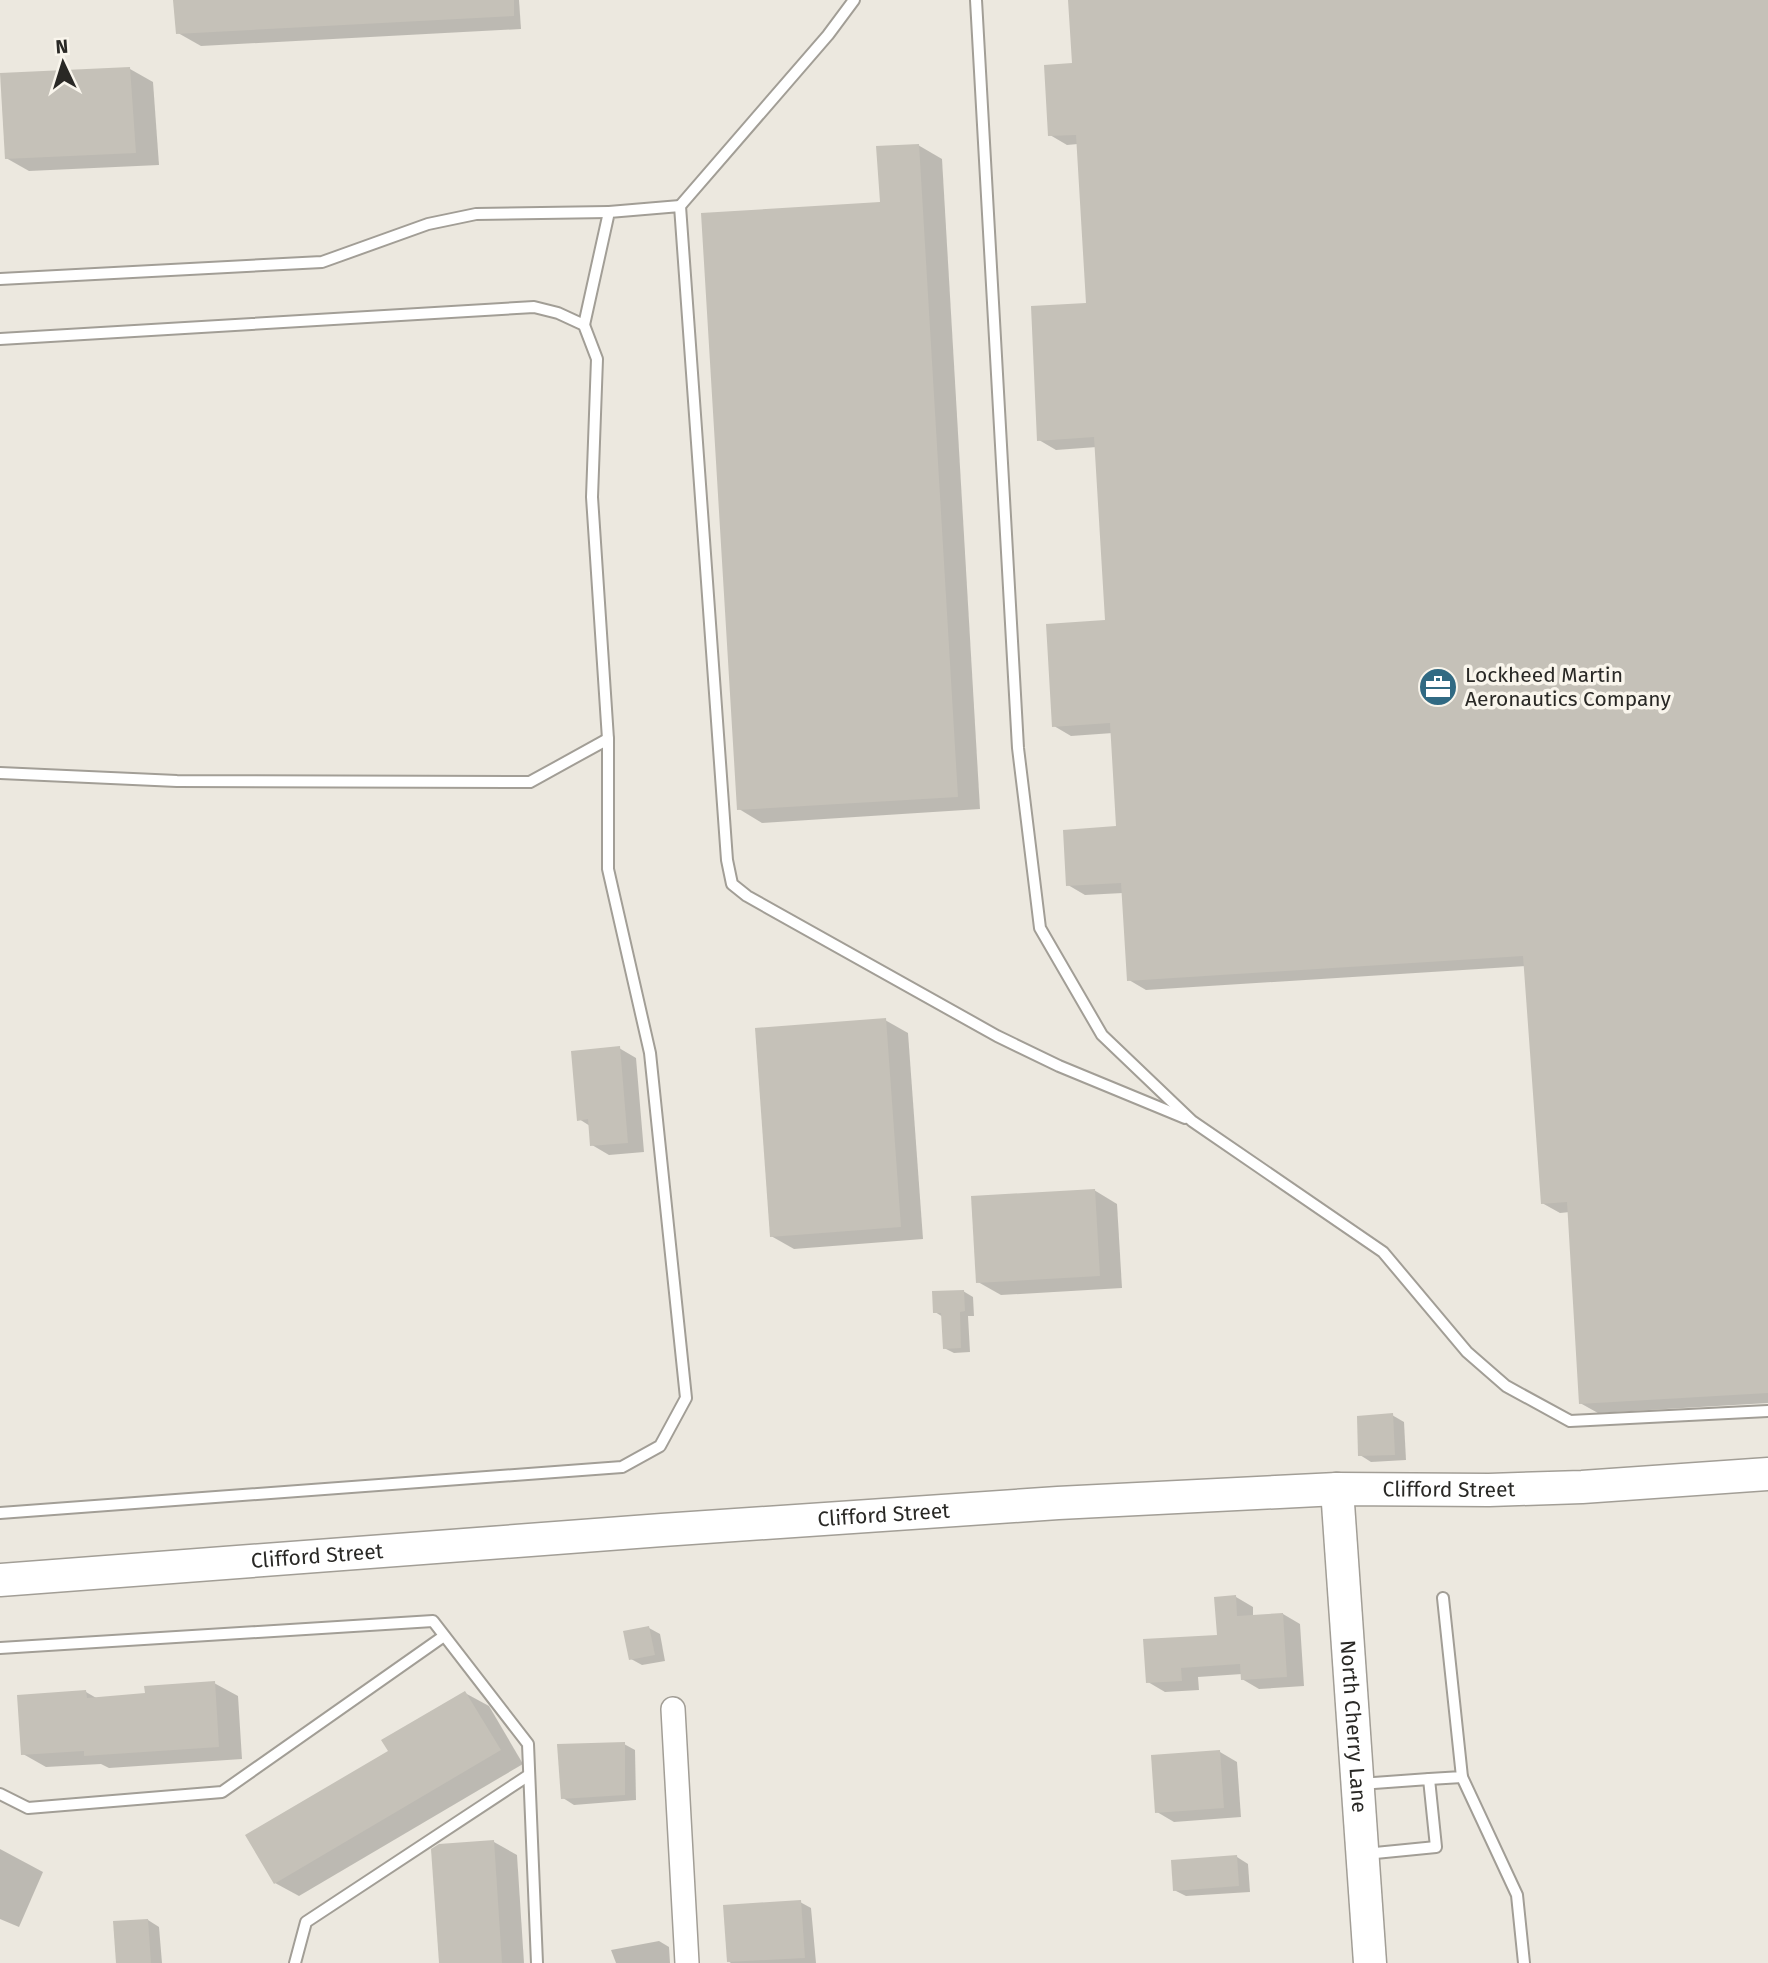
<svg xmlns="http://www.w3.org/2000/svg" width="1768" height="1963" font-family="'Fira Sans',sans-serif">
<rect width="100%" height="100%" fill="#ece8df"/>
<!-- shadow -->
<g fill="#0003">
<path d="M 175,0 L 519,0 L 521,29 L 201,46 L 178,33 Z"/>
<path d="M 1070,0 L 1768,0 L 1768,1403 L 1598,1413 L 1580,1403 L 1570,1212 L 1560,1213 L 1542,1203 L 1526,966 L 1146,990 L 1129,980 L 1123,893 L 1085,895 L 1068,885 L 1118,828 L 1113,733 L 1071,736 L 1054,726 L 1107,622 L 1097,447 L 1056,450 L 1039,440 L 1087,305 L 1078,144 L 1067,145 L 1050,135 L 1074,65 Z"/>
<path d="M 130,69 L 153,82 L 159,165 L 29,171 L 6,158 Z"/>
<path d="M 918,145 L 942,159 L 980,809 L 762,823 L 739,809 L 881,203 Z"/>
<path d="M 885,1020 L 908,1033 L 923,1239 L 794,1249 L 771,1236 Z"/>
<path d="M 619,1048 L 636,1058 L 644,1152 L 609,1155 L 592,1145 L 590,1126 L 579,1119 Z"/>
<path d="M 1094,1190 L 1117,1204 L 1122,1288 L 1001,1295 L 978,1282 Z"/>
<path d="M 963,1291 L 973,1297 L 974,1316 L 968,1316 L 970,1352 L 954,1353 L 944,1348 L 943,1317 L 935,1312 Z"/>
<path d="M 1392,1415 L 1404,1422 L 1406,1460 L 1371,1462 L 1360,1455 Z"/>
<path d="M 1236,1597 L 1253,1607 L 1253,1616 L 1283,1614 L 1300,1624 L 1304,1686 L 1259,1689 L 1242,1679 L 1242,1674 L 1198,1677 L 1199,1690 L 1165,1692 L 1148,1682 L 1219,1636 Z"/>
<path d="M 649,1628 L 660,1634 L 665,1661 L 642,1665 L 631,1659 Z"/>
<path d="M 214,1683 L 238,1696 L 242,1759 L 109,1768 L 101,1764 L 46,1767 L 23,1754 L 86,1692 L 98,1699 L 147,1695 Z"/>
<path d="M 465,1693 L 489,1706 L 523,1764 L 299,1896 L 275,1883 L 390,1752 Z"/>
<path d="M 624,1744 L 635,1750 L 636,1800 L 574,1805 L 563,1798 Z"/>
<path d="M 1220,1752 L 1237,1762 L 1241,1817 L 1174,1822 L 1157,1812 Z"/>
<path d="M 494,1842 L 517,1855 L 524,1963 L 441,1963 Z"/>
<path d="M 0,1849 L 43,1872 L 19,1927 L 0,1919 Z"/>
<path d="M 1237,1857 L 1248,1864 L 1250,1892 L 1186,1896 L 1174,1890 Z"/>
<path d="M 800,1902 L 811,1908 L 816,1963 L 731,1963 L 728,1961 Z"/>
<path d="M 148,1920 L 159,1927 L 162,1963 L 117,1963 Z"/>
<path d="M 659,1941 L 669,1947 L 670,1963 L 616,1963 L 611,1950 Z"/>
</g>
<!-- building -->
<g fill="#c5c1b8">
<path d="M 173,0 L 514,0 L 514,16 L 176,34 Z"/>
<path d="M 1068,0 L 1768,0 L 1768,1393 L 1579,1404 L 1567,1202 L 1541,1204 L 1523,956 L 1127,981 L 1121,883 L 1066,886 L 1063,830 L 1116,826 L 1110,723 L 1052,727 L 1046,624 L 1105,620 L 1094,437 L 1037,441 L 1031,306 L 1086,303 L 1076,135 L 1048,136 L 1044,65 L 1072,63 Z"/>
<path d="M 130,67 L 136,153 L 5,159 L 0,73 Z"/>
<path d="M 919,144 L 958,797 L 737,810 L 701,213 L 880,202 L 876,146 Z"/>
<path d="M 886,1018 L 901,1227 L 770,1237 L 755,1028 Z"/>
<path d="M 620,1046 L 628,1143 L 590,1146 L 588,1119 L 577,1121 L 571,1051 Z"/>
<path d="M 1095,1189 L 1100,1276 L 976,1283 L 971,1196 Z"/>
<path d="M 964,1290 L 965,1311 L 960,1312 L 961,1348 L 943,1349 L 941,1313 L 933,1313 L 932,1291 Z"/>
<path d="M 1393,1413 L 1395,1455 L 1358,1456 L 1357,1416 Z"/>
<path d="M 1236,1595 L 1237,1616 L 1283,1613 L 1287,1677 L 1241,1680 L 1240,1664 L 1181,1668 L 1182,1681 L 1146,1683 L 1143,1639 L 1217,1635 L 1214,1597 Z"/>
<path d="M 649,1626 L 655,1655 L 629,1660 L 623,1631 Z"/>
<path d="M 215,1681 L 219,1747 L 84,1756 L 84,1751 L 21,1755 L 17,1695 L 86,1690 L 87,1698 L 145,1693 L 144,1686 Z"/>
<path d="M 465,1691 L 501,1750 L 274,1884 L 245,1835 L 388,1751 L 381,1740 Z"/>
<path d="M 625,1742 L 625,1795 L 561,1799 L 557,1744 Z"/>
<path d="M 1220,1750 L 1224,1808 L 1155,1813 L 1151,1755 Z"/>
<path d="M 494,1840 L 502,1963 L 439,1963 L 431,1849 L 439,1844 Z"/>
<path d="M 1237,1855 L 1239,1886 L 1173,1891 L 1171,1860 Z"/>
<path d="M 801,1900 L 805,1958 L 727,1962 L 723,1905 Z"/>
<path d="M 148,1919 L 151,1963 L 116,1963 L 113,1921 Z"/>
</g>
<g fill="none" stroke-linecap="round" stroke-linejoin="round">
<defs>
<g id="lane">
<path d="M 976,0 L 1018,748 L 1040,928 L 1102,1035 L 1192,1121 L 1383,1252 L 1467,1352 L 1506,1386 L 1570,1421 L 1768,1411"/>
<path d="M 680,206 L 828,35 L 854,0"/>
<path d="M 0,279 L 322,262 L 428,224 L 476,214 L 609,212"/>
<path d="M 584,325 L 609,212 L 680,206 L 727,860 L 732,884 L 747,896 L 997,1036 L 1059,1066 L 1185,1118"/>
<path d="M 0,339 L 534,307 L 558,313 L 584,325 L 597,359 L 592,497 L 608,739 L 608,869 L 650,1053 L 686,1398 L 660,1446 L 622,1467 L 0,1513"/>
<path d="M 0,773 L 177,781 L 530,782 L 608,739"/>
<path d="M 0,1648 L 433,1621 L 528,1744 L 537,1963"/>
<path d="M 1462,1777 L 1517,1895 L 1524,1963"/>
<path d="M 1429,1779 L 1462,1777 L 1443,1598"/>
<path d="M 1360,1784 L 1429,1779 L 1436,1847 L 1365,1854"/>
<path d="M 0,1794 L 28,1808 L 222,1792 L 444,1636"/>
<path d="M 295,1963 L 306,1922 L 529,1775"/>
</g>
<path id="street" d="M 673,1709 L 687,1963"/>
<g id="secondary">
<path id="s1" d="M 1337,1489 L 1370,1963"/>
<path id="s2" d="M 0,1580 L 662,1530 L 1058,1503 L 1337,1489 L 1489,1490 L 1582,1487 L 1768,1474"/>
</g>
</defs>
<!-- lane casing -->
<use href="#lane" stroke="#a29e96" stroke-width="14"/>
<!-- street casing -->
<use href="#street" stroke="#a29e96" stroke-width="26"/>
<!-- secondary casing -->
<use href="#secondary" stroke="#a29e96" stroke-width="35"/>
<!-- lane -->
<use href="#lane" stroke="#fff" stroke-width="10"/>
<!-- street -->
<use href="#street" stroke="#fff" stroke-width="23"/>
<!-- secondary -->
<use href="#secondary" stroke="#fff" stroke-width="32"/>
</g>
<!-- icons -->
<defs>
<symbol id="office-disc" viewBox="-11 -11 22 22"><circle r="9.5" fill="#316a83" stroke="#f9f5ec"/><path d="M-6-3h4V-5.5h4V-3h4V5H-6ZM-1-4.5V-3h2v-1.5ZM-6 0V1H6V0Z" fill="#fff"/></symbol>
</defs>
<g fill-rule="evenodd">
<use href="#office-disc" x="1416" y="665" width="44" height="44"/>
</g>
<g text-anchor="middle" stroke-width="7" stroke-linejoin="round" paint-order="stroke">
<!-- poi labels -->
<g font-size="21" fill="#292825" stroke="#f9f5ec" text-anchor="start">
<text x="1465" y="682">Lockheed Martin<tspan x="1465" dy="24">Aeronautics Company</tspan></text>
</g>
<!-- street labels -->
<g font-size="21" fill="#292825" stroke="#f9f5ec">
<text dy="7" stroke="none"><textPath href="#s2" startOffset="1452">Clifford Street</textPath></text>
<text dy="7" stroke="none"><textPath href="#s2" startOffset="886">Clifford Street</textPath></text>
<text dy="7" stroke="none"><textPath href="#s2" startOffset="318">Clifford Street</textPath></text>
<text dy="7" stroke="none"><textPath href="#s1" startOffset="238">North Cherry Lane</textPath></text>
</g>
</g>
<!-- north arrow -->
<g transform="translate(63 63) rotate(356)" stroke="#f9f5ec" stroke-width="5" paint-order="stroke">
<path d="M0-5L12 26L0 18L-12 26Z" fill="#292825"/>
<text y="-10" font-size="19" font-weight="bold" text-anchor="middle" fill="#292825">N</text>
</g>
</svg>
